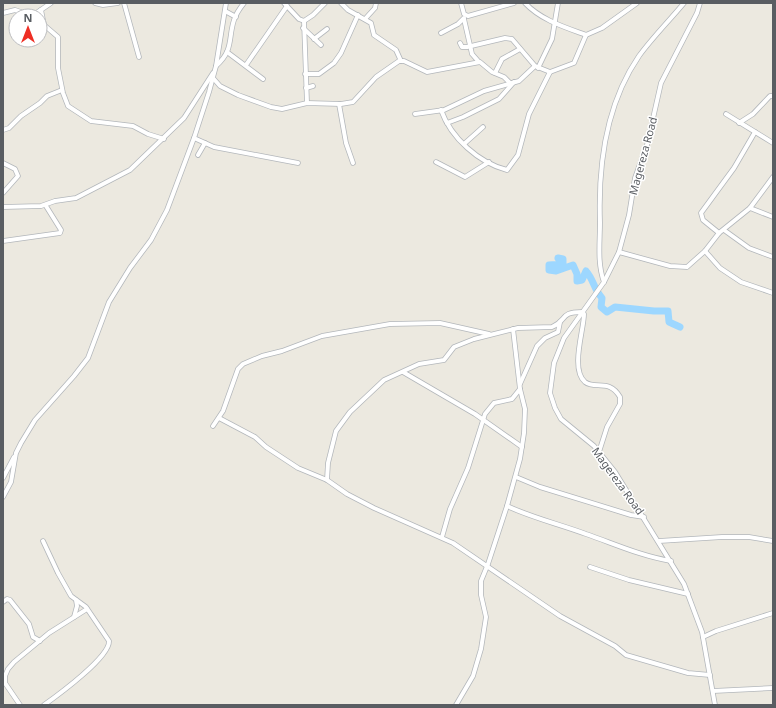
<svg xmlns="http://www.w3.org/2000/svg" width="776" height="708" font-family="'Noto Sans',sans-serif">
<rect width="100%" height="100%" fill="#ece9e0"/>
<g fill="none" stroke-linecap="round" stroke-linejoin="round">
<!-- river -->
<path stroke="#9dd7ff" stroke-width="7" d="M 558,258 L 563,259 L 563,264 L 549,265 L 549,270 L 556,271 L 573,265 L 577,274 L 577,281 L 582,280 L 586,271 C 594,280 593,288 602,298 L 601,307 L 607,312 L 615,307 L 654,311 L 668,311 L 669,322 L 680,327"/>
<defs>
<g id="minor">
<path d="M 95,3 L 103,5 L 118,3"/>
<path d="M 124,3 L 139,57"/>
<path d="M 284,3 L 299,19 L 304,21 L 313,15 L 325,3"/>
<path d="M 341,3 L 348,10 L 371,23 L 374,35 L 396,50 L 401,61"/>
<path d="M 461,3 L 464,14 L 468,16 L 514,3"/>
<path d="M 525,3 C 541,20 564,27 586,35 L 602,28 L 637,3"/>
<path d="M 700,3 L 697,13 L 661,83 L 647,145 L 635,178 L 629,215 L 619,252 L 604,282 L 564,338 L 554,363 L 550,393 L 555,408 L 561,419 L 594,446 L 615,472 L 684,584 L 702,632 L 715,705"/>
<path d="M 41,10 L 44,25 L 58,37 L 58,68 L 63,93 L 68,106 L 91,121 L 133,126 L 148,134 L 164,139"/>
<path d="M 225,11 L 236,17"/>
<path d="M 3,13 L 15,10 L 32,16 L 51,3"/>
<path d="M 365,19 L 375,8 L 376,3"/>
<path d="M 464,19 L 472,54 L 479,62"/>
<path d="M 304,21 L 307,103"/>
<path d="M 303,28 L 321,45"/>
<path d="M 441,33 L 458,24 L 464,18"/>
<path d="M 314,39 L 327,29"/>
<path d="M 460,43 L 462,47 L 467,47 L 505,38 L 512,39 L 535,66 L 550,72 L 574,63 L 586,35"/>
<path d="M 227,52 L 263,79"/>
<path d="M 246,65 L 287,6"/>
<path d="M 216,66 C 234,50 228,38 234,20 C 236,14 240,8 244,3"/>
<path d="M 538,68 L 552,39 L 558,3"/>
<path d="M 495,73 L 502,59 L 520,49"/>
<path d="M 305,74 L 319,74 L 334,63 L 341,53 L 358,15"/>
<path d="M 213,78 L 220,86 L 238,95 L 271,107 L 282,109 L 307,103 L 341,104 L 353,102 L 376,77 L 399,61 L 404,61 L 427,72 L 480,62 L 492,72 L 504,77 L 510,83"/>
<path d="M 306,88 L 313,86"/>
<path d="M 339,104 L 346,143 L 353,163"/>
<path d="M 441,110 C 451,138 479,163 507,170 L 518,155 L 529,114 L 550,72"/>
<path d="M 415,114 L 444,110 L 484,91 L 519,81 L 535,66"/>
<path d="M 726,114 L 773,143"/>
<path d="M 447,123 L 463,117 L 499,99 L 514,82"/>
<path d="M 739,123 L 753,114 L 770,96 L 773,96"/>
<path d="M 3,130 L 9,128 L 21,116 L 40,103 L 47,96 L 62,90"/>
<path d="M 194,138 L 214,147 L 298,163"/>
<path d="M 464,144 L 483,127"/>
<path d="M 198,155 L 205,143"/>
<path d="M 436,162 L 465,177 L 489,162"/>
<path d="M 3,163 L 15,169 L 18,176 L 3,193"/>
<path d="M 3,207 L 41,206 L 55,201 L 76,198 L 130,170 L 184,118 L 213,73"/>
<path d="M 750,208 L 773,217"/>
<path d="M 724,230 L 749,248 L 773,257"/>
<path d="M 719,233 L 703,220 L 701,213 L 734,168 L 755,132"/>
<path d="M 3,241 L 60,233 L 61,230 L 46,206"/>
<path d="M 705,251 L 720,268 L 741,282 L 773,293"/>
<path d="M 619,252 L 670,266 L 687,267 L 705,251 L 719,233 L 750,208 L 773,177"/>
<path d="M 604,282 C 597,263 600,242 600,222 C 598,166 606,104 639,56 C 652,38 669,21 684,3"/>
<path d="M 403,372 L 475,414 L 522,447"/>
<path d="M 520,384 L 537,346 L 545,338 L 558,332 L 560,322"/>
<path d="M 219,418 L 255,437 L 266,447 L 298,468 L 327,480 L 347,494 L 374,508 L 453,543 L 560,616 L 615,646 L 626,655 L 688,673 L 710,675"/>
<path d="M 213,426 L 223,411 L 238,369 L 243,364 L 262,356 L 282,351 L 322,336 L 390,324 L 440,323 L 489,334"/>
<path d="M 516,477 L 540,487 L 631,515 L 644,517"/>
<path d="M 3,478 L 14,457"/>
<path d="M 327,480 L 328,463 L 336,431 L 350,412 L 384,380 L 419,364 L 444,360 L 454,347 L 474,339 L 518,328 L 552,327 C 568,320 559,312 582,312 L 584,314 C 584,330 570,369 585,382 C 595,390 609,378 620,397 L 620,404 L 607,427 L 599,452"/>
<path d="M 3,497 L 11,482 L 16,453 L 21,443 L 35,420 L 74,376 L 88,358 L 109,302 L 130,268 L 151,240 L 167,210 L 194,138 L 209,92 L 216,66 L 226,3"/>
<path d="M 507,506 C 533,518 559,524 586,534 C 615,544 641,556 671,561"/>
<path d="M 442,537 L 450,509 L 468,468 L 485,414 L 494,403 L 512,399 L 520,389"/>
<path d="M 43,541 L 58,573 L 71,596 L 86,607 L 109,641 C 110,657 58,695 44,705"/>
<path d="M 659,541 L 722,537 L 749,537 L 773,541"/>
<path d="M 590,567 L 629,580 L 688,594"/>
<path d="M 3,602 L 7,599 L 10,600 L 29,624 L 33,637 L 40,641"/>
<path d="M 74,617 L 77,606 L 76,600"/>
<path d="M 703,637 L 716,631 L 773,613"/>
<path d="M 713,691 L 773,688"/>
<path d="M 20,705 L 5,683 L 5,676 L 8,669 L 14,662 L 49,633 L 87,609"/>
<path d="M 456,705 L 473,676 L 481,649 L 486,617 L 481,595 L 481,581 L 488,564 L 507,506 L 520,459 L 524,433 L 525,409 L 520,389 L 513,329"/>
</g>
</defs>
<!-- minor casing -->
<use href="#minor" stroke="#b3b7bb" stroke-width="5.5"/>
<!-- minor -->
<use href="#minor" stroke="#fff" stroke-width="4"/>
</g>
<g text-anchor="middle" stroke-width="3" stroke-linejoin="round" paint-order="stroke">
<!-- street labels -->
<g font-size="11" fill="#595d62" stroke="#fff">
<text transform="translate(643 156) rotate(-75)" y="4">Magereza Road</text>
<text transform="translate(618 481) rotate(54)" y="4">Magereza Road</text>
</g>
</g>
<!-- border -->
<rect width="776" height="708" fill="none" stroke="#595d62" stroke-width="8"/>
<!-- north arrow -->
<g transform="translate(28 28)"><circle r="19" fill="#ffffff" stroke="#bdbec0"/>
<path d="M0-3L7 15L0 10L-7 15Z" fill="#ee2e24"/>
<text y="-6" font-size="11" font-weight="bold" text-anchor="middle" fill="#595d62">N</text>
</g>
</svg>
